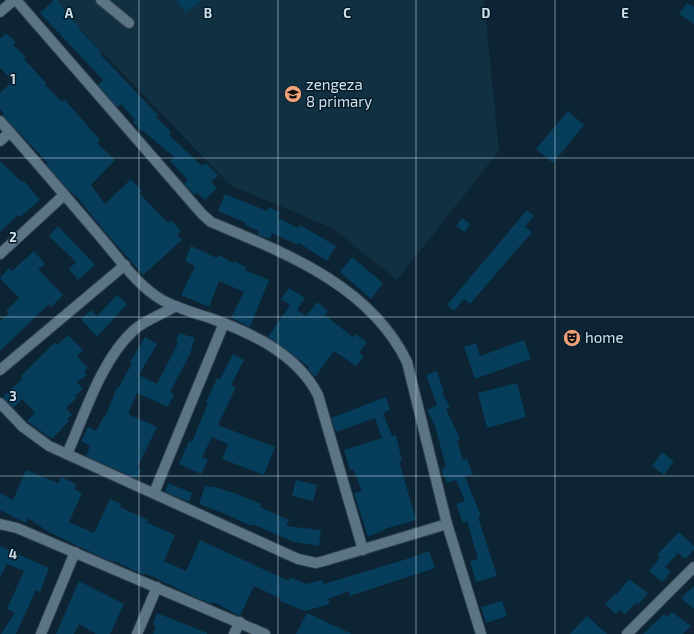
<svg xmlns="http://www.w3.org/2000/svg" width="694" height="634" font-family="'Exo 2',sans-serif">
<rect width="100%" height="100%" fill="#0c2433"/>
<!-- built -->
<path fill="#113143" d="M 52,0 L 484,0 L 499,151 L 397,280 L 332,228 L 230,185 Z"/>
<!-- building -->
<g fill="#063d5a">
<path d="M 54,0 L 57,0 L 63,6 L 62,7 L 69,16 L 80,28 L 79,29 L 101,52 L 100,54 L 158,115 L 156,117 L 171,132 L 169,135 L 202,166 L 206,163 L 218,175 L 211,182 L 217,188 L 205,200 L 197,193 L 195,195 L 184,184 L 188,180 L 170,161 L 174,157 L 142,130 L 141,131 L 133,122 L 135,120 L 121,104 L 117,107 L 98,85 L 103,80 L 40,13 Z"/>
<path d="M 176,0 L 202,0 L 186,13 Z"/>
<path d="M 687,3 L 694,7 L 694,24 L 679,14 Z"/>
<path d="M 6,33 L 16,42 L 13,45 L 26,57 L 24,59 L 46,83 L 45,85 L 62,102 L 64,99 L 72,108 L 100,140 L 97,143 L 115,160 L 91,185 L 105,204 L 131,179 L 142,191 L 139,193 L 168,223 L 171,220 L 181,231 L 177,235 L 182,240 L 143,275 L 101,227 L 77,197 L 69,191 L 46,164 L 48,163 L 2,115 L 4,114 L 0,109 L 0,93 L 13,81 L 0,68 L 0,39 Z"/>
<path d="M 568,111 L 584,125 L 553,163 L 536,149 Z"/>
<path d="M 0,161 L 22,182 L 24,181 L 40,200 L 20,217 L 18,215 L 0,232 Z"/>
<path d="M 225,194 L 267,211 L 269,207 L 280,212 L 278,218 L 298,228 L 300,225 L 336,246 L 327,261 L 299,243 L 298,245 L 272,233 L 270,239 L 258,235 L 259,231 L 245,225 L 246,223 L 218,211 Z"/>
<path d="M 527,210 L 534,216 L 525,227 L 532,232 L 470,304 L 464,299 L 454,311 L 447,305 Z"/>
<path d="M 462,218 L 470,224 L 465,232 L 456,226 Z"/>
<path d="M 58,226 L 95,265 L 78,280 L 69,269 L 76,262 L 49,236 Z"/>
<path d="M 191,246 L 217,258 L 219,255 L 233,263 L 234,261 L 246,267 L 245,270 L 269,280 L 250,327 L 231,318 L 244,292 L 219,281 L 209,307 L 181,295 L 195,266 L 185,261 Z"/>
<path d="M 34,251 L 45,264 L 38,269 L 63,295 L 51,307 L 49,304 L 0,351 L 0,321 L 9,313 L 6,311 L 19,298 L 0,278 L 9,268 L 12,271 Z"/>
<path d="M 352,257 L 383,283 L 371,299 L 340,272 Z"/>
<path d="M 289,288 L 305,298 L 297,310 L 306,316 L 317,302 L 328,311 L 325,315 L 335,323 L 353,337 L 355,334 L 367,342 L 359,353 L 364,356 L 356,366 L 334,351 L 315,377 L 308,369 L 309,367 L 268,337 L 290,305 L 281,299 Z"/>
<path d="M 117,295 L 127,304 L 97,337 L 81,319 L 91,310 L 97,316 Z"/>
<path d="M 179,333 L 195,338 L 190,354 L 170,392 L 174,394 L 168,407 L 137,393 L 128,414 L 157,427 L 137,468 L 141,470 L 137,479 L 86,456 L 90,446 L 81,441 L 88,427 L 96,431 L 104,416 L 105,417 L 117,387 L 119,387 L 132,363 L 130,362 L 145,337 L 157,344 L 139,375 L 157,384 L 178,343 L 176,342 Z"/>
<path d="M 68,335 L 83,350 L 77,356 L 88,368 L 84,371 L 87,375 L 77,382 L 83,389 L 75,396 L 77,398 L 66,408 L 72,415 L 67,419 L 69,421 L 52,439 L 27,421 L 35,413 L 22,399 L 13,408 L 3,397 L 23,378 L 21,376 L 55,342 L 57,345 Z"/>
<path d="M 524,340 L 531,359 L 475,379 L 464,347 L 476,343 L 480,356 Z"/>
<path d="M 233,354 L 244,360 L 231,385 L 236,387 L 218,425 L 275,447 L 264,475 L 222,459 L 228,444 L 212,437 L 202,457 L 208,460 L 201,474 L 179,464 L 189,441 L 192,442 L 208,403 L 206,402 L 217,378 L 220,379 Z"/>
<path d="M 437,371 L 444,393 L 442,393 L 450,407 L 446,409 L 460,439 L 457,440 L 463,460 L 467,459 L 473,474 L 465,477 L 481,516 L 478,517 L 497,576 L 476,582 L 470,561 L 478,559 L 467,521 L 463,523 L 456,504 L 465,501 L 456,480 L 447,483 L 441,470 L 446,467 L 435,426 L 427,410 L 437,405 L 426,375 Z"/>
<path d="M 517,383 L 526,417 L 487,428 L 478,393 Z"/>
<path d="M 386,397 L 390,410 L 383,413 L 392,436 L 396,435 L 402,461 L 399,461 L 416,520 L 388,528 L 368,537 L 354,493 L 362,491 L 353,469 L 350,470 L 344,450 L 382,438 L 375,418 L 336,432 L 331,418 Z"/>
<path d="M 662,452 L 674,461 L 664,475 L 652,466 Z"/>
<path d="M 26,470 L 58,483 L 61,477 L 76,484 L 74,489 L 82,493 L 69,522 L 94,533 L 110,499 L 121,504 L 120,507 L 148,520 L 146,522 L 175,535 L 164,561 L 186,571 L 200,540 L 289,581 L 290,577 L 306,584 L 322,580 L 324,584 L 410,558 L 429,551 L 435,568 L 350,596 L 349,591 L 328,599 L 330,604 L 305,611 L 280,601 L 281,599 L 254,586 L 240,616 L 213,602 L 212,604 L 199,599 L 145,573 L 144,575 L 114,561 L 113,562 L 103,558 L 49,532 L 28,518 L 26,523 L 0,510 L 0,493 L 13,500 Z"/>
<path d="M 296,480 L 317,485 L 313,501 L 292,496 Z"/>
<path d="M 168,483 L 192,493 L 189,502 L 165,492 Z"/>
<path d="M 205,486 L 215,487 L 237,494 L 261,504 L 260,507 L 289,520 L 286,526 L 321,530 L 319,546 L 294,542 L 252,524 L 251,526 L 228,515 L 199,504 Z"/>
<path d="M 679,532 L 694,546 L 694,550 L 685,559 L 678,553 L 665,567 L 671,572 L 662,582 L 649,571 L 660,558 L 657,555 Z"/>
<path d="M 0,546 L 49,568 L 40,592 L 36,590 L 16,634 L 1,634 L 15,613 L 7,609 L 24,571 L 7,564 L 0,577 Z"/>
<path d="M 629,579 L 648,593 L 638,605 L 636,603 L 625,614 L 620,610 L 616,614 L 605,604 L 615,594 L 616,595 Z"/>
<path d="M 79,581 L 124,604 L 110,634 L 96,634 L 79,624 L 74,634 L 56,634 Z"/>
<path d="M 694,586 L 694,609 L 681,598 Z"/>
<path d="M 502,601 L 507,616 L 486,623 L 481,607 Z"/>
<path d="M 672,612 L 691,626 L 683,634 L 643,634 L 664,614 L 667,617 Z"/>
<path d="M 157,613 L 207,633 L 207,634 L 153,634 L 156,627 L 153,624 Z"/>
<path d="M 307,613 L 352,634 L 296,634 Z"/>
<path d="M 587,616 L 607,634 L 570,634 Z"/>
</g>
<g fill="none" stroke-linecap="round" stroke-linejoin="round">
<defs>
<g id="minor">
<path d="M 16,0 L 202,214 L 211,222 C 285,253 370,285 407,362 L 447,524 L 481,634"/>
<path d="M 101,0 L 129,23"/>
<path d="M 0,12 L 14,0"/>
<path d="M 0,121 C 35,160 69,200 103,240 C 120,260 138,286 162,300 C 177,308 194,313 210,318 C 252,333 297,354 318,395 L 363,550"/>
<path d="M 0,141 L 10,132"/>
<path d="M 0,254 L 64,195"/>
<path d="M 0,370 L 125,265"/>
<path d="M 0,403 L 23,427 L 49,446 L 298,559 L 316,563 L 324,561 L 447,524"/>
<path d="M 67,454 C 85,414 101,360 134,330 C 145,320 163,314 176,306"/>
<path d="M 154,493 L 224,323"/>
<path d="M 0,524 L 17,528 L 265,634"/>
<path d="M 41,634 L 75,552"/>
<path d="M 137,634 L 157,587"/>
<path d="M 234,634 L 240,622"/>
<path d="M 627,634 L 694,567"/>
</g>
</defs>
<!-- minor casing -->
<use href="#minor" stroke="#32404c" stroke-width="12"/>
<!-- minor -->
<use href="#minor" stroke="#5b7587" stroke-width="10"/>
</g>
<!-- grid -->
<path fill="none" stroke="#d2e0ea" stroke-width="1" stroke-opacity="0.55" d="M 139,0 L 139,634M 278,0 L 278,634M 416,0 L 416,634M 555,0 L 555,634M 0,158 L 694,158M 0,317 L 694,317M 0,476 L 694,476"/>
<!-- icons -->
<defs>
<symbol id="school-disc" viewBox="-11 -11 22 22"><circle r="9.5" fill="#f0a27a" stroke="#031b29"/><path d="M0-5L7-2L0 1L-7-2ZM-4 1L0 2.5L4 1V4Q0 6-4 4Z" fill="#111"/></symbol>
<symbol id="theatre-disc" viewBox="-11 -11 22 22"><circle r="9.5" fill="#f0a27a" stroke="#031b29"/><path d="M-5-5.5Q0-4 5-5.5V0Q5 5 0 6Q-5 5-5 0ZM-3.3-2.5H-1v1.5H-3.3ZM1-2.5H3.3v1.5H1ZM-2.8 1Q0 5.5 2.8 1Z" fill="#111"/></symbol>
</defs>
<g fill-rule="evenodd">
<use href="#school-disc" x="283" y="84" width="20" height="20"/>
<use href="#theatre-disc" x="562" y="328" width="20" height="20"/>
</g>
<g text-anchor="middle" stroke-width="3" stroke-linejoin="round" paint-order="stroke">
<!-- poi labels -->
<g font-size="15" fill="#d2e0ea" stroke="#031b29" text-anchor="start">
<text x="306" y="90">zengeza<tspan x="306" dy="17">8 primary</tspan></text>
<text x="585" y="343">home</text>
</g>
</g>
<g font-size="13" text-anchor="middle" font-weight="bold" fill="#d2e0ea" stroke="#031b29" stroke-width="3" stroke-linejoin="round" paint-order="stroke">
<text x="69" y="18">A</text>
<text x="208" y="18">B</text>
<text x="347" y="18">C</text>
<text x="486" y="18">D</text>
<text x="625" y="18">E</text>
<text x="13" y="84">1</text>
<text x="13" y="242">2</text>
<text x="13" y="401">3</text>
<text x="13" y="559">4</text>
</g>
</svg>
